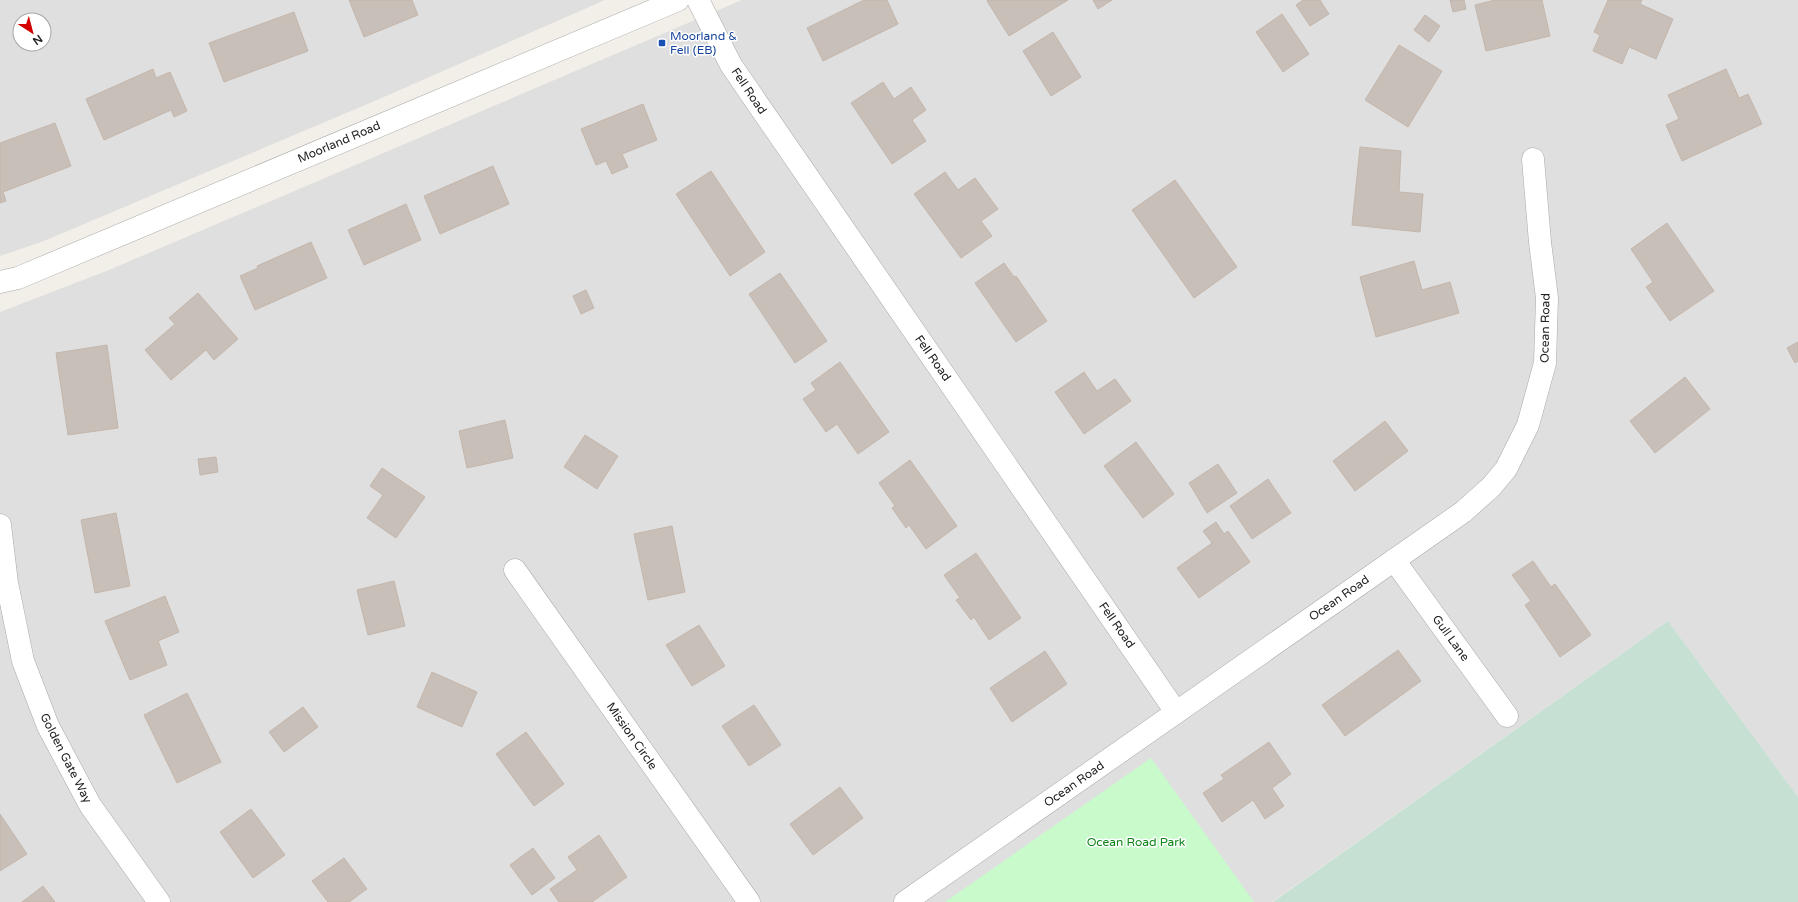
<svg xmlns="http://www.w3.org/2000/svg" width="1798" height="902" font-family="'Varela Round',sans-serif">
<rect width="100%" height="100%" fill="#f2efe9"/>
<!-- residential -->
<g fill="#e0dfdf" fill-rule="evenodd">
<path d="M 0,0 L 605,0 L 377,100 L 44,241 L 0,256 ZM 20,20 L 44,20 L 44,44 L 20,44 Z"/>
<path d="M 742,0 L 1798,0 L 1798,797 L 1668,621 L 1272,902 L 0,902 L 0,312 L 109,270 Z"/>
</g>
<!-- wetland -->
<path fill="#c6e0d4" d="M 1668,621 L 1798,797 L 1798,902 L 1273,902 Z"/>
<!-- park -->
<path fill="#c8facc" d="M 1151,758 L 1254,902 L 945,902 Z"/>
<!-- building -->
<g fill="#c7bfb8" stroke="#c4b6ab">
<path d="M 349,0 L 412,0 L 418,15 L 364,37 Z"/>
<path d="M 864,0 L 887,0 L 898,24 L 823,61 L 807,28 Z"/>
<path d="M 988,0 L 1068,0 L 1009,36 L 987,1 Z"/>
<path d="M 1093,0 L 1112,0 L 1098,9 Z"/>
<path d="M 1303,0 L 1320,0 L 1329,14 L 1310,26 L 1296,5 Z"/>
<path d="M 1450,0 L 1464,0 L 1466,9 L 1453,12 Z"/>
<path d="M 1495,0 L 1542,0 L 1550,36 L 1486,51 L 1475,5 Z"/>
<path d="M 1608,0 L 1642,0 L 1640,4 L 1673,19 L 1656,59 L 1629,47 L 1622,64 L 1593,51 L 1600,35 L 1594,32 Z"/>
<path d="M 294,12 L 308,51 L 224,82 L 209,43 Z"/>
<path d="M 1282,14 L 1309,54 L 1283,72 L 1256,32 Z"/>
<path d="M 1425,15 L 1440,26 L 1429,42 L 1414,30 Z"/>
<path d="M 1053,32 L 1081,77 L 1051,96 L 1023,51 Z"/>
<path d="M 1399,45 L 1442,71 L 1408,127 L 1365,100 Z"/>
<path d="M 153,69 L 156,78 L 170,72 L 187,111 L 174,117 L 171,110 L 104,140 L 86,99 Z"/>
<path d="M 1726,69 L 1739,98 L 1748,94 L 1762,124 L 1682,161 L 1666,125 L 1679,119 L 1668,95 Z"/>
<path d="M 883,82 L 894,99 L 911,87 L 926,110 L 912,120 L 926,141 L 892,164 L 851,103 Z"/>
<path d="M 643,104 L 657,140 L 622,154 L 628,167 L 612,174 L 606,161 L 596,165 L 581,129 Z"/>
<path d="M 55,123 L 71,166 L 3,192 L 6,201 L 0,203 L 0,143 Z"/>
<path d="M 1360,147 L 1401,151 L 1399,192 L 1423,194 L 1420,232 L 1352,225 Z"/>
<path d="M 493,166 L 509,204 L 440,234 L 424,196 Z"/>
<path d="M 711,171 L 765,252 L 730,276 L 676,194 Z"/>
<path d="M 945,172 L 958,190 L 975,178 L 998,209 L 981,221 L 992,236 L 961,258 L 914,194 Z"/>
<path d="M 1175,180 L 1237,267 L 1194,298 L 1132,210 Z"/>
<path d="M 406,204 L 421,240 L 364,265 L 348,230 Z"/>
<path d="M 1667,223 L 1714,291 L 1670,321 L 1646,287 L 1653,282 L 1631,249 Z"/>
<path d="M 311,242 L 327,278 L 255,310 L 240,276 L 258,268 L 257,266 Z"/>
<path d="M 1414,261 L 1422,290 L 1450,282 L 1459,313 L 1376,337 L 1360,277 Z"/>
<path d="M 1004,263 L 1014,277 L 1016,276 L 1047,321 L 1016,342 L 975,283 Z"/>
<path d="M 780,273 L 827,341 L 795,363 L 749,294 Z"/>
<path d="M 586,290 L 594,308 L 581,314 L 573,296 Z"/>
<path d="M 198,293 L 238,339 L 214,360 L 206,350 L 171,380 L 145,350 L 175,324 L 169,318 Z"/>
<path d="M 1798,342 L 1798,361 L 1795,363 L 1787,348 Z"/>
<path d="M 107,345 L 118,428 L 68,435 L 56,353 Z"/>
<path d="M 840,362 L 889,432 L 858,454 L 837,424 L 826,432 L 803,399 L 816,390 L 811,383 Z"/>
<path d="M 1084,372 L 1097,391 L 1115,379 L 1131,401 L 1084,434 L 1055,392 Z"/>
<path d="M 1685,377 L 1710,409 L 1655,453 L 1630,421 Z"/>
<path d="M 505,420 L 513,458 L 467,468 L 459,431 Z"/>
<path d="M 1385,421 L 1408,451 L 1355,491 L 1333,461 Z"/>
<path d="M 585,435 L 618,456 L 597,489 L 564,467 Z"/>
<path d="M 1136,442 L 1174,494 L 1143,518 L 1104,466 Z"/>
<path d="M 216,457 L 218,472 L 200,475 L 198,459 Z"/>
<path d="M 910,460 L 957,526 L 926,549 L 909,525 L 906,528 L 892,508 L 895,506 L 879,483 Z"/>
<path d="M 1218,464 L 1237,493 L 1207,513 L 1189,483 Z"/>
<path d="M 382,468 L 425,497 L 396,538 L 367,518 L 383,495 L 370,486 Z"/>
<path d="M 1268,479 L 1291,513 L 1252,539 L 1230,506 Z"/>
<path d="M 116,513 L 130,586 L 95,593 L 81,520 Z"/>
<path d="M 1216,522 L 1224,534 L 1228,531 L 1250,562 L 1199,598 L 1177,568 L 1212,543 L 1203,531 Z"/>
<path d="M 672,526 L 685,592 L 648,600 L 634,534 Z"/>
<path d="M 976,553 L 1021,618 L 989,640 L 974,617 L 971,620 L 956,600 L 960,598 L 944,575 Z"/>
<path d="M 1533,561 L 1551,587 L 1555,584 L 1591,635 L 1560,657 L 1525,605 L 1531,601 L 1512,575 Z"/>
<path d="M 394,581 L 405,626 L 368,635 L 357,590 Z"/>
<path d="M 165,596 L 179,632 L 158,641 L 167,665 L 130,680 L 105,621 Z"/>
<path d="M 699,625 L 725,666 L 692,686 L 666,645 Z"/>
<path d="M 1398,650 L 1421,681 L 1345,736 L 1322,705 Z"/>
<path d="M 1045,651 L 1067,684 L 1012,722 L 990,688 Z"/>
<path d="M 432,672 L 477,692 L 462,727 L 417,707 Z"/>
<path d="M 187,693 L 221,762 L 177,783 L 144,715 Z"/>
<path d="M 754,705 L 781,745 L 749,766 L 722,726 Z"/>
<path d="M 303,707 L 318,727 L 284,752 L 269,732 Z"/>
<path d="M 526,732 L 564,784 L 534,806 L 496,754 Z"/>
<path d="M 1269,742 L 1291,774 L 1272,788 L 1284,806 L 1265,819 L 1253,800 L 1222,822 L 1203,793 L 1224,779 L 1221,775 Z"/>
<path d="M 840,787 L 863,818 L 813,855 L 790,824 Z"/>
<path d="M 251,809 L 285,855 L 253,878 L 220,832 Z"/>
<path d="M 0,814 L 27,854 L 0,871 Z"/>
<path d="M 599,835 L 627,877 L 592,902 L 559,902 L 550,889 L 577,870 L 568,857 Z"/>
<path d="M 533,848 L 555,878 L 532,895 L 510,865 Z"/>
<path d="M 344,858 L 367,889 L 349,902 L 328,902 L 312,881 Z"/>
<path d="M 43,886 L 55,902 L 22,902 Z"/>
</g>
<g fill="none" stroke-linecap="round" stroke-linejoin="round">
<defs>
<g id="minor">
<path d="M 698,0 L 731,65 L 1176,712"/>
<path d="M 0,525 L 7,583 L 23,661 L 48,726 L 90,805 L 159,902"/>
<path d="M 1394,560 L 1507,716"/>
<path d="M 515,570 L 749,902"/>
<path d="M 905,902 L 1463,512 L 1491,487 L 1506,469 L 1528,425 L 1545,363 L 1547,298 L 1540,242 L 1533,159"/>
</g>
<path id="tertiary" d="M 0,282 L 18,278 L 678,0"/>
</defs>
<!-- minor casing -->
<use href="#minor" stroke="#a9a9a9" stroke-width="23"/>
<!-- tertiary casing -->
<use href="#tertiary" stroke="#a9a9a9" stroke-width="23"/>
<!-- minor -->
<use href="#minor" stroke="#fff" stroke-width="22"/>
<!-- tertiary -->
<use href="#tertiary" stroke="#fff" stroke-width="22"/>
</g>
<!-- markers -->
<rect fill="#1a4fb4" stroke="#fff" stroke-width="1.5" x="658" y="39" width="8" height="8" rx="2"/>
<g text-anchor="middle" stroke-width="3" stroke-linejoin="round" paint-order="stroke">
<!-- transit labels -->
<g font-size="12" fill="#164399" stroke="#fff" text-anchor="start">
<text x="670" y="40">Moorland &amp;<tspan x="670" dy="14">Fell (EB)</tspan></text>
</g>
<!-- street labels -->
<g font-size="12" fill="#222" stroke="#fff">
<text transform="translate(749 91) rotate(56)" y="4">Fell Road</text>
<text transform="translate(339 142) rotate(-23)" y="4">Moorland Road</text>
<text transform="translate(1545 328) rotate(-89)" y="4">Ocean Road</text>
<text transform="translate(933 358) rotate(55)" y="4">Fell Road</text>
<text transform="translate(1339 598) rotate(-35)" y="4">Ocean Road</text>
<text transform="translate(1117 625) rotate(55)" y="4">Fell Road</text>
<text transform="translate(1451 638) rotate(54)" y="4">Gull Lane</text>
<text transform="translate(632 736) rotate(55)" y="4">Mission Circle</text>
<text transform="translate(66 758) rotate(63)" y="4">Golden Gate Way</text>
<text transform="translate(1074 784) rotate(-35)" y="4">Ocean Road</text>
</g>
<!-- park labels -->
<g font-size="12" fill="#0c8416" stroke="#fff">
<text x="1136" y="846">Ocean Road Park</text>
</g>
</g>
<!-- north arrow -->
<g transform="translate(32 32) rotate(144)"><circle r="19" fill="#ffffff" stroke="#a7a7a7"/>
<path d="M0-3L7 15L0 10L-7 15Z" fill="#d40000"/>
<text y="-6" font-size="11" font-weight="bold" text-anchor="middle" fill="#222222">N</text>
</g>
</svg>
